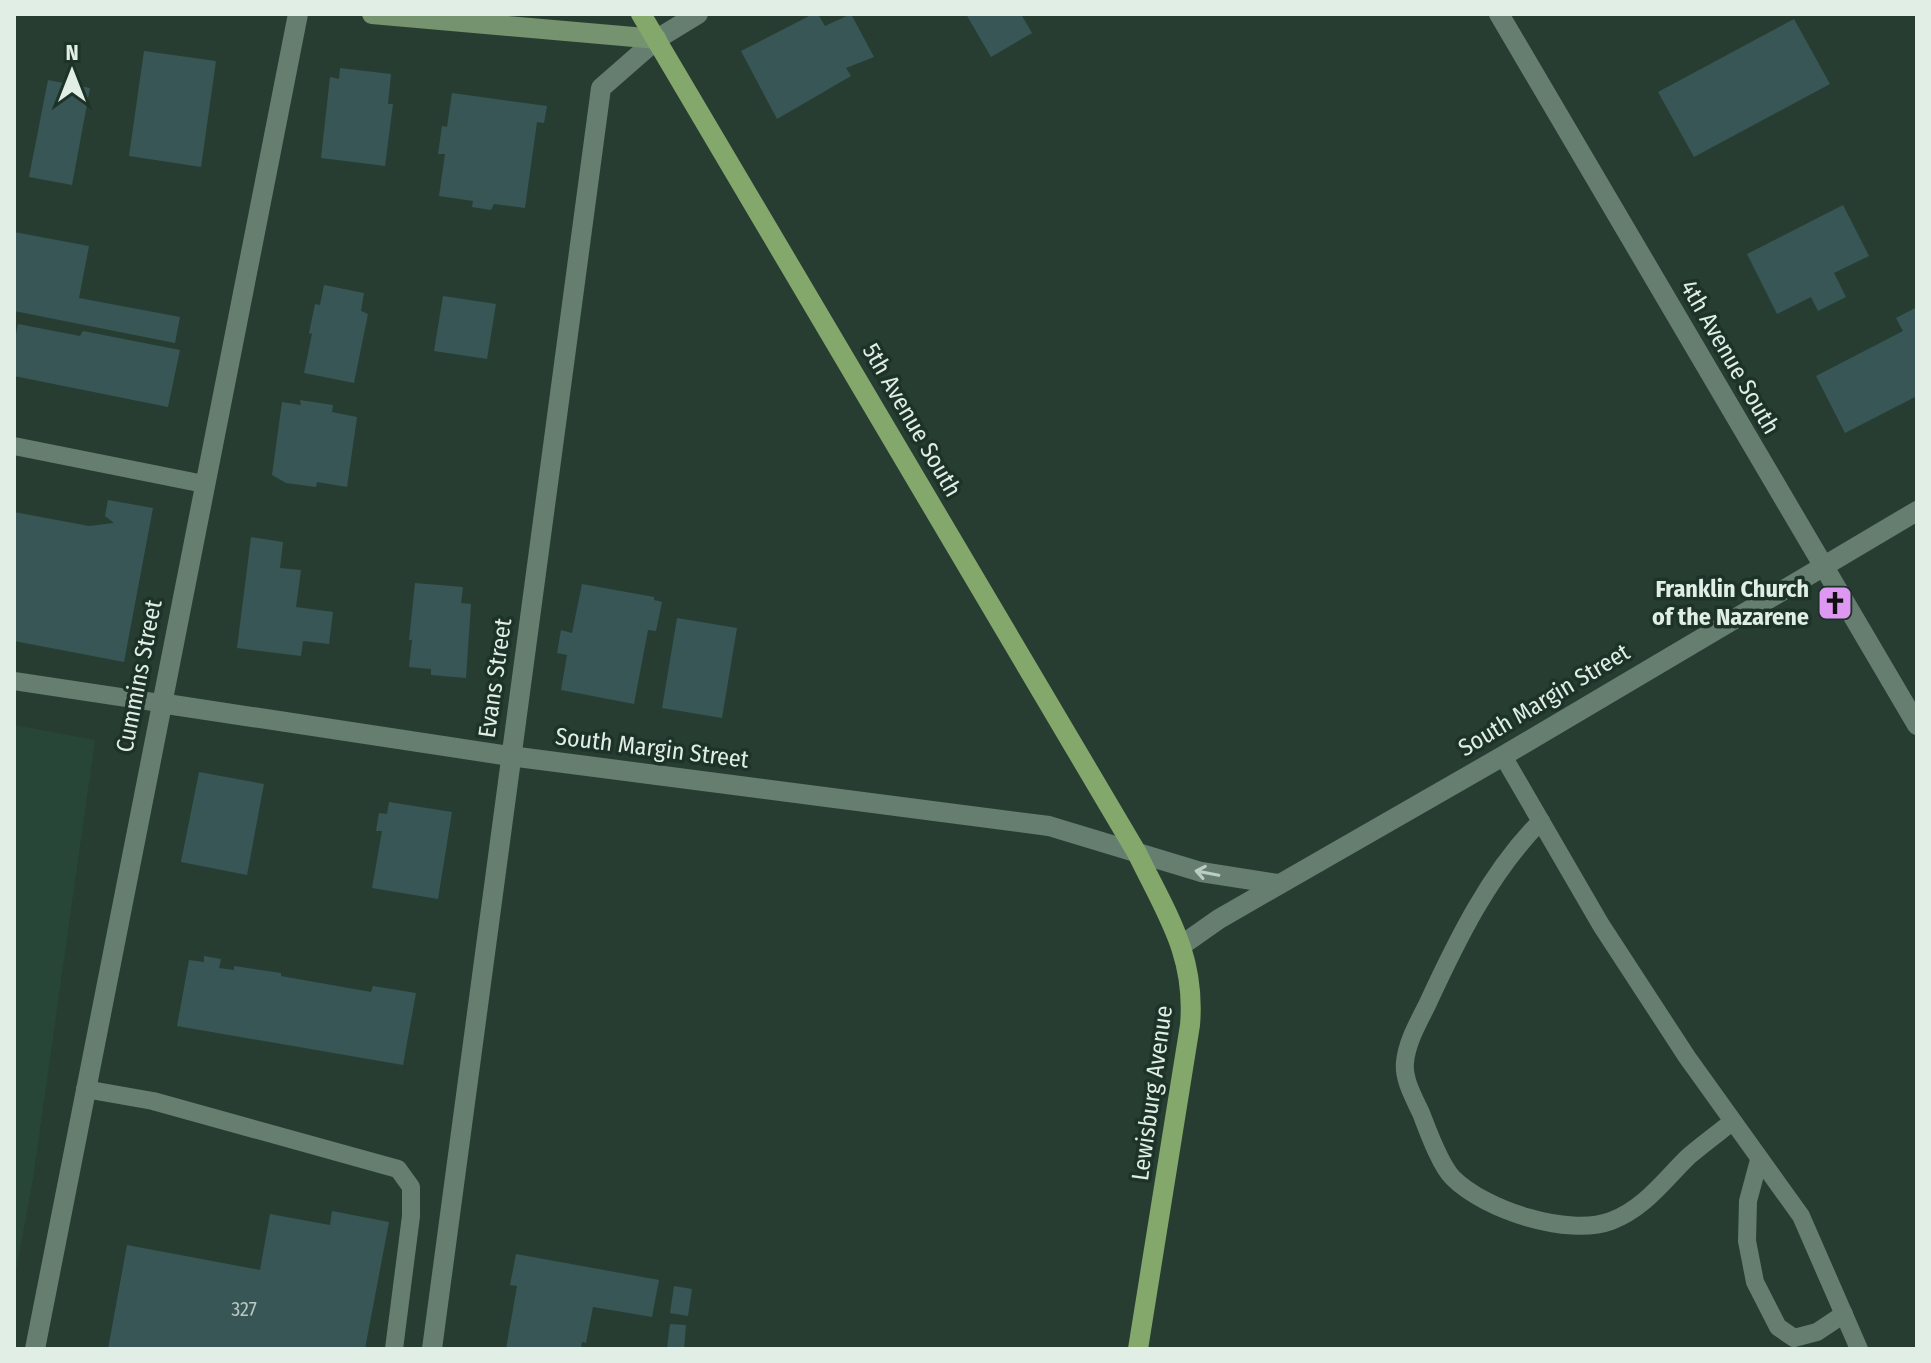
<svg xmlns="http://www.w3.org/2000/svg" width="1931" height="1363" font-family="'Fira Sans Condensed',sans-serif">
<rect width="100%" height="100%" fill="#273d32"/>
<!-- built -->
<path fill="#274637" d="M 14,725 L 95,740 L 33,1179 L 14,1281 Z"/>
<!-- building -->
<g fill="#385655">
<path d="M 813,14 L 818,14 L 825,26 L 851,14 L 874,57 L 846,68 L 851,76 L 777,119 L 741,51 Z"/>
<path d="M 966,14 L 1021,14 L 1032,33 L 991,57 Z"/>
<path d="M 1794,19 L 1830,84 L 1694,157 L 1658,92 Z"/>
<path d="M 144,51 L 216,61 L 201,167 L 129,156 Z"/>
<path d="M 340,68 L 391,74 L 388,104 L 393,104 L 385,166 L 321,158 L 330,77 L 339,79 Z"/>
<path d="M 48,80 L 90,88 L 72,185 L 29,177 Z"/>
<path d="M 452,93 L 547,106 L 544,123 L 537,122 L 525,208 L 494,204 L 491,210 L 472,207 L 473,201 L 439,196 L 445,154 L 438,154 L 442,126 L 447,127 Z"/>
<path d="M 1843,205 L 1869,256 L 1834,273 L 1846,297 L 1818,311 L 1811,297 L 1777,314 L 1747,254 Z"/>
<path d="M 14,232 L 89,246 L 79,298 L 180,317 L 175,343 L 14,311 Z"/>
<path d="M 324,285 L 364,293 L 361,311 L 368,314 L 354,383 L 304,373 L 312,334 L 309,333 L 315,304 L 320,305 Z"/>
<path d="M 443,296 L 496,304 L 487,359 L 434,351 Z"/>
<path d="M 1917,307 L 1917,396 L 1845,433 L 1816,376 L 1903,331 L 1896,318 Z"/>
<path d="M 18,324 L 80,336 L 83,331 L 180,350 L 168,407 L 14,376 L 14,344 Z"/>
<path d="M 300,400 L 333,405 L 332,412 L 357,417 L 347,487 L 317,482 L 316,487 L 286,483 L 272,475 L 282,402 L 301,405 Z"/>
<path d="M 108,500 L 153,508 L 124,662 L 14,641 L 14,512 L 89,526 L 114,523 L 105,516 Z"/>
<path d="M 251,537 L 283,542 L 280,568 L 301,570 L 296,607 L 333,612 L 329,644 L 303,641 L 301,656 L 237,648 Z"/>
<path d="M 415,583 L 463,587 L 461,603 L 471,604 L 466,678 L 431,675 L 431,669 L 409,667 L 412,640 L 409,640 Z"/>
<path d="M 582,584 L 654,597 L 654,600 L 662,602 L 656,631 L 648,630 L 634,704 L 561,690 L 567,655 L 557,653 L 561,630 L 572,633 Z"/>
<path d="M 677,618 L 737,628 L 722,718 L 662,708 Z"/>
<path d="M 199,772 L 264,784 L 247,875 L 181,862 Z"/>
<path d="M 389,802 L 452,812 L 438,899 L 372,888 L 382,831 L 376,831 L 379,813 L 387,814 Z"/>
<path d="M 204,956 L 221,959 L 219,968 L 234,970 L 234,966 L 281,973 L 281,976 L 371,992 L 373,986 L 416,993 L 403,1065 L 177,1026 L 189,960 L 204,962 Z"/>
<path d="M 332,1211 L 389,1222 L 365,1349 L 108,1349 L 127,1245 L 260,1270 L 270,1214 L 330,1225 Z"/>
<path d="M 516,1254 L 659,1280 L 652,1317 L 593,1307 L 586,1343 L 582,1342 L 581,1349 L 506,1349 L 517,1286 L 510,1285 Z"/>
<path d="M 674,1286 L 692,1289 L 688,1316 L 670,1313 Z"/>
<path d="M 670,1324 L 686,1325 L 684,1349 L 667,1349 Z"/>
</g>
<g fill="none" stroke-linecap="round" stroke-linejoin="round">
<!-- lane -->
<g stroke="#657e70" stroke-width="18">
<path d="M 14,446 L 204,484"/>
<path d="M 14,681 L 160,703"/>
<path d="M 1503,756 L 1601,925 L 1687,1057 L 1801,1216 L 1859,1349"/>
<path d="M 1541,821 C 1490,872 1457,940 1427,1005 C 1418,1023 1407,1042 1405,1062 C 1403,1079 1414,1098 1421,1113 C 1428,1131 1440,1165 1453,1178 C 1485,1210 1568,1237 1611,1221 C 1645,1208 1664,1180 1689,1156 C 1703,1144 1718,1133 1732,1122"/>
<path d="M 85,1089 L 153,1101 L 398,1169 L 411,1187 L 411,1216 L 394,1349"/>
<path d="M 1759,1160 L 1748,1201 L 1747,1241 L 1755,1282 L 1778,1327 L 1794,1338 L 1817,1332 L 1844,1314"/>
</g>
<!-- street -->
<g stroke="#657e70" stroke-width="20">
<path d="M 1499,14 L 1917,725"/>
<path d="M 160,703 L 510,756 L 1049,826 L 1201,872 L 1278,884"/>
<path d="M 1182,945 L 1219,919 L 1503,756 L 1917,511"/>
<path d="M 35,1349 L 298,14"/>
<path d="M 432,1349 L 601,88 L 657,39 L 698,14"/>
</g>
<!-- secondary -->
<path stroke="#74936e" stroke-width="20" d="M 372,14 L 657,39"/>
<!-- primary -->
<path stroke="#84a86c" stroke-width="20" d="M 641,14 L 1137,853 C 1166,913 1196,955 1190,1025 L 1138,1349"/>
</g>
<!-- one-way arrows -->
<defs><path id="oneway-shaft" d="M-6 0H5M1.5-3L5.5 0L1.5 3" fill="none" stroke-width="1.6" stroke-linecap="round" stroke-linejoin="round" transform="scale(2)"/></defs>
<use stroke="#bbccc3" href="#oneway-shaft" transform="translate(1207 873) rotate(-169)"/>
<!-- icons -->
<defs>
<symbol id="church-square" viewBox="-11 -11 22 22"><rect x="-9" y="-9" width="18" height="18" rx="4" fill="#de98f2" stroke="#1d3328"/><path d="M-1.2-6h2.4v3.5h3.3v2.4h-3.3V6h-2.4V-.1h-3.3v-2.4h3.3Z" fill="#111"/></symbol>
</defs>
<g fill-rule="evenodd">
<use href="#church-square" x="1815" y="583" width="40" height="40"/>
</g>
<g text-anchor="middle" stroke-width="7" stroke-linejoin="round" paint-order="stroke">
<!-- number labels -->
<g font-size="20" fill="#b6c8c2">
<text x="244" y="1316">327</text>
</g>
<!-- street labels -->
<g font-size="24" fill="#e0eee6" stroke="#1d3328">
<text transform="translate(1730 357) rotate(60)" y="8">4th Avenue South</text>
<text transform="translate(912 420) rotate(60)" y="8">5th Avenue South</text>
<text transform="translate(139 676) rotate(-79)" y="8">Cummins Street</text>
<text transform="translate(495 678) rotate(-82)" y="8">Evans Street</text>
<text transform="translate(1544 700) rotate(-31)" y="8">South Margin Street</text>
<text transform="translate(652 748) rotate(7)" y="8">South Margin Street</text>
<text transform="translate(1152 1093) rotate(-82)" y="8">Lewisburg Avenue</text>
</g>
<!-- poi labels -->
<g font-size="24" font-weight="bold" fill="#e0eee6" stroke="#1d3328" text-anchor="end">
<text x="1809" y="597">Franklin Church<tspan x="1809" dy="28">of the Nazarene</tspan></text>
</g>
</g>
<!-- border -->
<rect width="1931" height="1363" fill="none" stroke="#e0eee6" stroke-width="32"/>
<!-- north arrow -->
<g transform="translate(72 72)" stroke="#1d3328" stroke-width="6" paint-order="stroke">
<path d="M0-6L14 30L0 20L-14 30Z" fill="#e0eee6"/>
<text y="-12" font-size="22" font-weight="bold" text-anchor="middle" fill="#e0eee6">N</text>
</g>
</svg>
